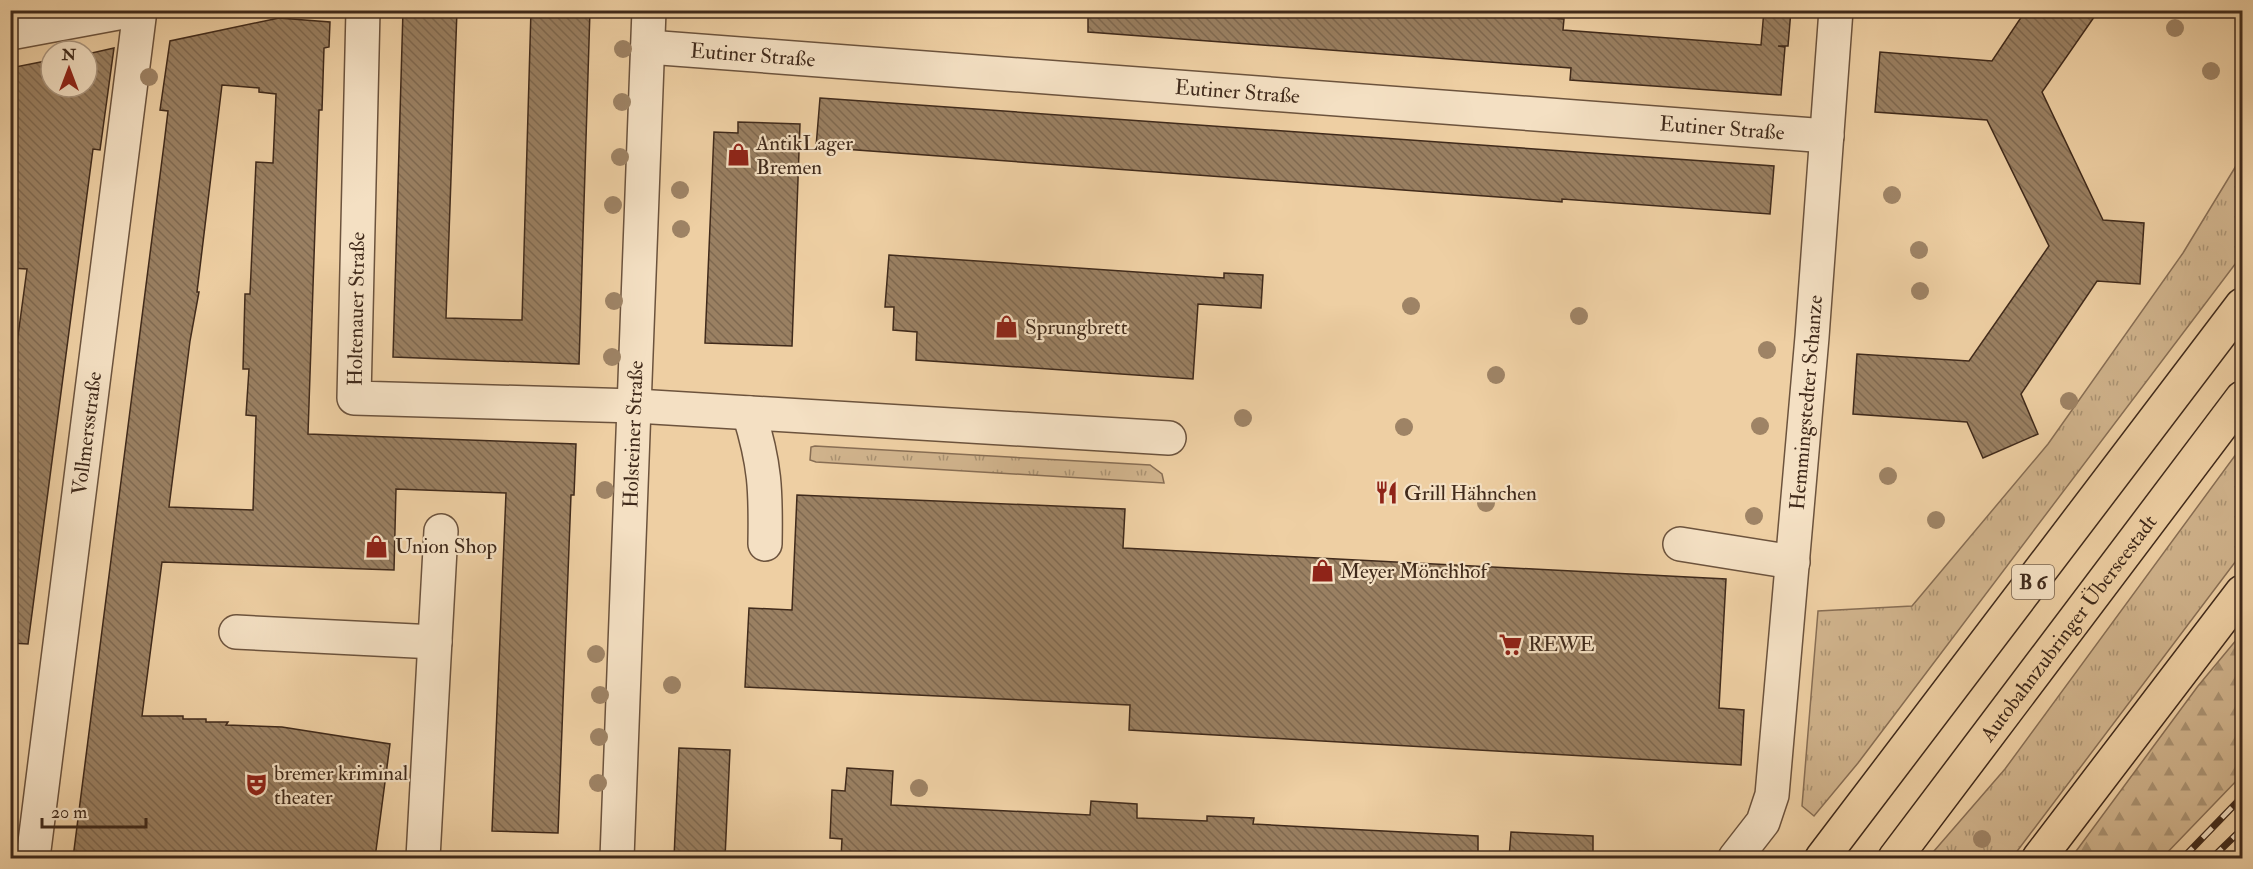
<svg xmlns="http://www.w3.org/2000/svg" width="2253" height="869" font-family="'IM FELL Double Pica',serif">
<defs>
<pattern id="grass-tufts" width="24" height="20" patternUnits="userSpaceOnUse" patternTransform="scale(1.5)"><rect width="24" height="20" fill="#d0b38c"/><path d="M3 7l-1-3M5 7V3M7 7l1-3M15 17l-1-3M17 17v-4M19 17l1-3" fill="none" stroke="#aa9272"/></pattern>
<pattern id="forest-firs" width="22" height="20" patternUnits="userSpaceOnUse" patternTransform="scale(1.5)"><rect width="22" height="20" fill="#d0b38c"/><path d="M5 1l3.5 6h-7zM16 11l3.5 6h-7z" fill="#aa9272"/></pattern>
<pattern id="building-back-hatch" width="6" height="6" patternUnits="userSpaceOnUse" patternTransform="scale(1.5)"><rect width="6" height="6" fill="#9a8062"/><path d="M-1 5l2 2M0 0l6 6M5-1l2 2" fill="none" stroke="#7f6950"/></pattern>
</defs>
<rect width="100%" height="100%" fill="#eecfa3"/>
<filter id="stains"><feTurbulence type="fractalNoise" baseFrequency=".00333" numOctaves="4"/><feColorMatrix values="0 0 0 0 .2 0 0 0 0 .09 0 0 0 0 .02 0 0 0 .5 -.17"/></filter>
<radialGradient id="worn" r=".72"><stop offset=".6" stop-color="#630" stop-opacity="0"/><stop offset="1" stop-color="#630" stop-opacity=".3"/></radialGradient>
<!-- grass -->
<g fill="url(#grass-tufts)" stroke="#886e54" stroke-width="1.5">
<path d="M 2242,156 L 2242,255 L 1858,763 L 1814,816 L 1802,806 L 1818,611 L 1912,606 L 2048,444 L 2183,253 Z"/>
<path d="M 815,446 L 1150,465 L 1162,474 L 1164,483 L 816,462 L 810,460 L 811,447 Z"/>
<path d="M 2242,446 L 2242,553 L 2012,858 L 1928,858 L 2005,769 Z"/>
</g>
<!-- forest -->
<path fill="url(#forest-firs)" stroke="#886e54" stroke-width="1.5" d="M 2242,633 L 2242,775 L 2162,858 L 2071,858 L 2198,686 Z"/>
<!-- building -->
<g fill="url(#building-back-hatch)" stroke="#402a1b" stroke-width="1.5" fill-rule="evenodd">
<path d="M 403,10 L 457,10 L 446,318 L 522,320 L 531,10 L 590,10 L 579,364 L 393,357 Z"/>
<path d="M 1088,10 L 1444,10 L 1564,19 L 1563,30 L 1761,45 L 1764,10 L 1791,10 L 1788,46 L 1778,46 L 1785,47 L 1781,95 L 1570,80 L 1571,68 L 1088,32 Z"/>
<path d="M 2026,10 L 2099,10 L 2042,92 L 2103,220 L 2144,223 L 2140,284 L 2097,281 L 2021,394 L 2038,434 L 1983,458 L 1967,422 L 1853,414 L 1857,354 L 1969,361 L 2049,246 L 1987,120 L 1875,112 L 1880,52 L 1992,61 Z"/>
<path d="M 279,18 L 330,22 L 329,47 L 324,48 L 322,110 L 319,110 L 308,434 L 576,444 L 574,495 L 571,495 L 558,833 L 492,831 L 506,493 L 396,489 L 394,570 L 162,562 L 142,716 L 183,716 L 183,719 L 206,719 L 206,722 L 228,722 L 226,725 L 282,727 L 390,744 L 375,858 L 73,858 L 164,144 L 168,111 L 160,110 L 170,41 ZM 222,85 L 259,88 L 259,92 L 276,94 L 273,163 L 256,162 L 250,294 L 245,294 L 243,369 L 249,369 L 246,415 L 256,416 L 253,510 L 169,507 L 190,341 L 199,292 L 197,292 Z"/>
<path d="M 114,48 L 100,150 L 93,149 L 28,644 L 10,643 L 10,395 L 27,269 L 10,268 L 10,68 L 51,60 L 51,87 L 87,87 L 87,54 Z"/>
<path d="M 820,98 L 1774,166 L 1770,214 L 1562,199 L 1562,202 L 1512,198 L 816,147 Z"/>
<path d="M 738,122 L 800,124 L 792,346 L 705,343 L 714,132 L 738,133 Z"/>
<path d="M 889,255 L 1224,278 L 1224,273 L 1263,275 L 1261,308 L 1198,304 L 1193,379 L 916,360 L 917,332 L 893,330 L 894,307 L 885,307 Z"/>
<path d="M 797,495 L 1125,509 L 1123,548 L 1726,579 L 1719,708 L 1744,710 L 1741,765 L 1129,730 L 1130,705 L 745,687 L 749,608 L 792,610 Z"/>
<path d="M 679,748 L 730,750 L 725,858 L 674,858 Z"/>
<path d="M 847,768 L 893,771 L 891,805 L 1090,815 L 1091,801 L 1137,804 L 1137,818 L 1207,821 L 1207,816 L 1254,818 L 1253,824 L 1478,836 L 1478,858 L 1017,858 L 888,851 L 888,858 L 841,858 L 842,839 L 830,838 L 832,790 L 845,791 Z"/>
<path d="M 1511,832 L 1593,836 L 1593,858 L 1509,858 Z"/>
</g>
<g fill="none" stroke-linecap="round" stroke-linejoin="round">
<defs>
<g id="minor">
<path d="M 363,10 L 354,398 L 636,406 L 1169,438"/>
<path d="M 10,33 L 134,10"/>
<path id="s1" d="M 648,47 L 1827,136"/>
<path d="M 749,413 C 765,464 766,490 765,544"/>
<path d="M 1680,544 L 1793,562"/>
<path d="M 236,632 L 435,642"/>
<path id="s2" d="M 33,858 L 140,10"/>
<path d="M 423,858 L 441,531"/>
<path id="s3" d="M 617,858 L 649,10"/>
<path id="s4" d="M 1735,858 L 1763,822 L 1772,795 L 1812,337 L 1836,10"/>
</g>
<g id="highway">
<path d="M 1822,858 L 2242,305"/>
<path id="s5" d="M 1895,858 L 2242,398"/>
<path d="M 2039,858 L 2242,592"/>
</g>
</defs>
<!-- minor casing -->
<use href="#minor" stroke="#6c533d" stroke-width="36"/>
<!-- highway casing -->
<use href="#highway" stroke="#402a1b" stroke-width="36"/>
<!-- minor -->
<use href="#minor" stroke="#f4e0c3" stroke-width="33"/>
<!-- highway -->
<use href="#highway" stroke="#eecfa3" stroke-width="33"/>
<defs>
<g id="rail">
<path d="M 2183,858 L 2242,797"/>
<path d="M 2212,858 L 2242,829"/>
</g>
</defs>
<!-- rail casing -->
<use href="#rail" stroke="#402a1b" stroke-width="7"/>
<!-- rail -->
<use href="#rail" stroke="#f4e0c3" stroke-width="4.5" stroke-dasharray="14" stroke-linecap="butt"/>
</g>
<!-- trees -->
<g fill="#9e8365">
<circle cx="2175" cy="28" r="9"/>
<circle cx="623" cy="49" r="9"/>
<circle cx="2211" cy="71" r="9"/>
<circle cx="149" cy="77" r="9"/>
<circle cx="622" cy="102" r="9"/>
<circle cx="620" cy="157" r="9"/>
<circle cx="680" cy="190" r="9"/>
<circle cx="1892" cy="195" r="9"/>
<circle cx="613" cy="205" r="9"/>
<circle cx="681" cy="229" r="9"/>
<circle cx="1919" cy="250" r="9"/>
<circle cx="1920" cy="291" r="9"/>
<circle cx="614" cy="301" r="9"/>
<circle cx="1411" cy="306" r="9"/>
<circle cx="1579" cy="316" r="9"/>
<circle cx="1767" cy="350" r="9"/>
<circle cx="612" cy="357" r="9"/>
<circle cx="1496" cy="375" r="9"/>
<circle cx="2069" cy="401" r="9"/>
<circle cx="1243" cy="418" r="9"/>
<circle cx="1760" cy="426" r="9"/>
<circle cx="1404" cy="427" r="9"/>
<circle cx="1888" cy="476" r="9"/>
<circle cx="605" cy="490" r="9"/>
<circle cx="1486" cy="503" r="9"/>
<circle cx="1754" cy="516" r="9"/>
<circle cx="1936" cy="520" r="9"/>
<circle cx="596" cy="654" r="9"/>
<circle cx="672" cy="685" r="9"/>
<circle cx="600" cy="695" r="9"/>
<circle cx="599" cy="737" r="9"/>
<circle cx="598" cy="783" r="9"/>
<circle cx="919" cy="788" r="9"/>
<circle cx="1982" cy="839" r="9"/>
</g>
<!-- icons -->
<defs>
<symbol id="shop-bare" viewBox="-9 -9 18 18"><path d="M-5-2.5h2.3a2.7 3.5 0 0 1 5.4 0H5L5.5 6h-11ZM-1.5-2.5h3a1.5 2.3 0 0 0-3 0Z" fill="#8f2418" stroke="#f4e0c3" stroke-width="2.5" paint-order="stroke"/></symbol>
<symbol id="restaurant-bare" viewBox="-9 -9 18 18"><path d="M-5-6h1v4h1v-4h1v4h1v-4h1v5L-1.5 .5V6h-2V.5L-5-1ZM5-6V6H3V1.5H1.5Q1.5-4 5-6Z" fill="#8f2418" stroke="#f4e0c3" stroke-width="2.5" paint-order="stroke"/></symbol>
<symbol id="supermarket-bare" viewBox="-9 -9 18 18"><path d="M-6-5.5h2.5l.6 2H6L4.5 2H-2.5L-4.4-4H-6ZM-1.5 3.2a1.3 1.3 0 1 0 .1 0ZM3 3.2a1.3 1.3 0 1 0 .1 0Z" fill="#8f2418" stroke="#f4e0c3" stroke-width="2.5" paint-order="stroke"/></symbol>
<symbol id="theatre-bare" viewBox="-9 -9 18 18"><path d="M-5-5.5Q0-4 5-5.5V0Q5 5 0 6Q-5 5-5 0ZM-3.3-2.5H-1v1.5H-3.3ZM1-2.5H3.3v1.5H1ZM-2.8 1Q0 5.5 2.8 1Z" fill="#8f2418" stroke="#f4e0c3" stroke-width="2.5" paint-order="stroke"/></symbol>
</defs>
<g fill-rule="evenodd">
<use href="#shop-bare" x="722" y="138" width="33" height="33"/>
<use href="#shop-bare" x="990" y="310" width="33" height="33"/>
<use href="#restaurant-bare" x="1370" y="476" width="33" height="33"/>
<use href="#shop-bare" x="360" y="530" width="33" height="33"/>
<use href="#shop-bare" x="1306" y="554" width="33" height="33"/>
<use href="#supermarket-bare" x="1494" y="628" width="33" height="33"/>
<use href="#theatre-bare" x="240" y="768" width="33" height="33"/>
</g>
<g text-anchor="middle" stroke-width="4.5" stroke-linejoin="round" paint-order="stroke">
<!-- shield labels -->
<rect fill="#f4e0c3" stroke="#76614d" stroke-width="1.5" x="2012" y="565" width="42" height="34" rx="4.5"/>
<g font-size="20" font-weight="bold" fill="#402a1b">
<text x="2033" y="589">B 6</text>
</g>
<!-- street labels -->
<g font-size="21" fill="#402a1b" stroke="#f4e0c3">
<text dy="7" stroke="none"><textPath href="#s1" startOffset="105">Eutiner Straße</textPath></text>
<text dy="7" stroke="none"><textPath href="#s1" startOffset="591">Eutiner Straße</textPath></text>
<text dy="7" stroke="none"><textPath href="#s1" startOffset="1077">Eutiner Straße</textPath></text>
<text transform="translate(356 309) rotate(-89)" y="7">Holtenauer Straße</text>
<text dy="7" stroke="none"><textPath href="#s4" startOffset="468">Hemmingstedter Schanze</textPath></text>
<text dy="7" stroke="none"><textPath href="#s2" startOffset="428">Vollmersstraße</textPath></text>
<text dy="7" stroke="none"><textPath href="#s3" startOffset="424">Holsteiner Straße</textPath></text>
<text dy="7" stroke="none"><textPath href="#s5" startOffset="288">Autobahnzubringer Überseestadt</textPath></text>
</g>
<!-- poi labels -->
<g font-size="21" fill="#402a1b" stroke="#f4e0c3" text-anchor="start">
<text x="756" y="150">AntikLager<tspan x="756" dy="24">Bremen</tspan></text>
<text x="1025" y="334">Sprungbrett</text>
<text x="1404" y="500">Grill Hähnchen</text>
<text x="395" y="553">Union Shop</text>
<text x="1340" y="578">Meyer Mönchhof</text>
<text x="1528" y="651">REWE</text>
<text x="274" y="780">bremer kriminal<tspan x="274" dy="24">theater</tspan></text>
</g>
</g>
<!-- margin -->
<rect width="2253" height="869" fill="none" stroke="#eecfa3" stroke-width="36"/>
<rect x="12" y="12" width="2229" height="845" fill="none" stroke="#402a1b" stroke-width="3"/>
<rect x="18" y="18" width="2217" height="833" fill="none" stroke="#402a1b" stroke-width="1.5"/>
<!-- north arrow -->
<g transform="translate(69 69)"><circle r="28" fill="#f4e0c3" stroke="#ac9780" stroke-width="1.5"/>
<path d="M0-4.5L10 22L0 15L-10 22Z" fill="#8f2418"/>
<text y="-9" font-size="16" font-weight="bold" text-anchor="middle" fill="#402a1b">N</text>
</g>
<!-- scale -->
<path d="M42 818v9h104v-9" fill="none" stroke="#402a1b" stroke-width="3"/>
<text x="51" y="818" font-size="18" fill="#402a1b" stroke="#f4e0c3" stroke-width="4.5" paint-order="stroke">20 m</text>
<rect width="100%" height="100%" filter="url(#stains)"/>
<rect width="100%" height="100%" fill="url(#worn)"/>
</svg>
